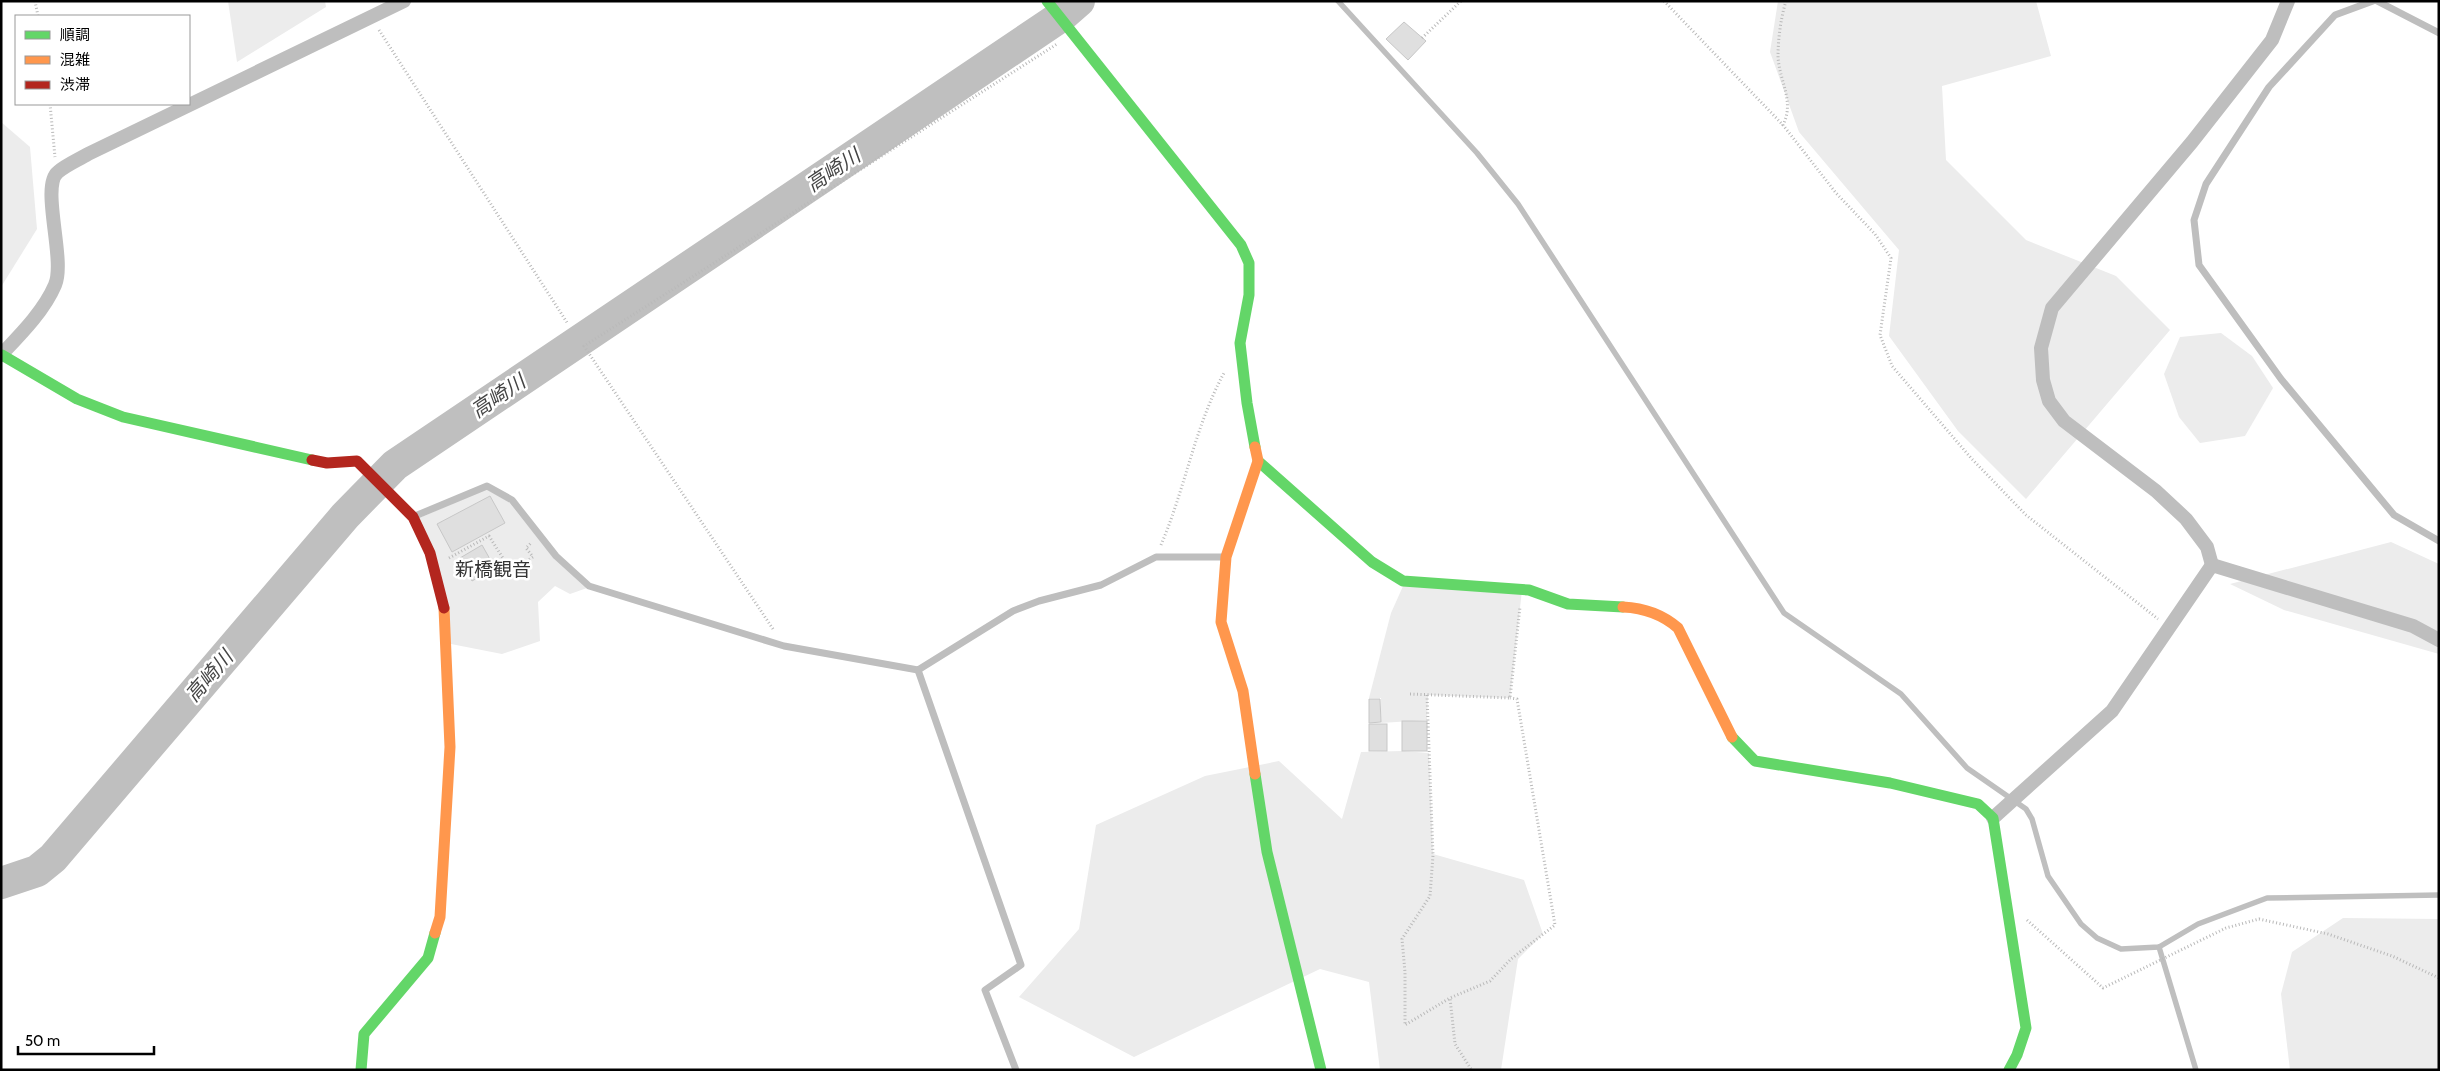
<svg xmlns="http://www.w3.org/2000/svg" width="2440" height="1071" font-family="Cabin,'Noto Sans JP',sans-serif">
<rect width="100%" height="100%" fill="#fff"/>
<!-- green -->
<g fill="#ececec">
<path d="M 228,1 L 325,1 L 326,7 L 237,62 Z"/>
<path d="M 1778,1 L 2036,1 L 2051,56 L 1942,86 L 1946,160 L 2026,240 L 2116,276 L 2170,330 L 2026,499 L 1958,431 L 1889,336 L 1899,250 L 1799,132 L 1770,52 Z"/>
<path d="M 1,122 L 30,147 L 37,229 L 1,287 Z"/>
<path d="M 2221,333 L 2252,356 L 2273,388 L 2245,436 L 2200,443 L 2179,417 L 2164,374 L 2180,337 Z"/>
<path d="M 486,489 L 509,502 L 552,556 L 587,588 L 570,594 L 555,586 L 538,602 L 540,641 L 502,654 L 451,644 L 417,519 Z"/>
<path d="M 2391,542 L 2439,564 L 2439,654 L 2284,610 L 2230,584 Z"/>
<path d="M 1404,584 L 1522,590 L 1510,698 L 1428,695 L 1427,720 L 1381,723 L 1381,698 L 1369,698 L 1391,613 Z"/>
<path d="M 1402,751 L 1429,753 L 1433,854 L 1524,880 L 1543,934 L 1518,959 L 1501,1070 L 1380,1070 L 1369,982 L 1320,969 L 1134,1057 L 1019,997 L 1079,929 L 1096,825 L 1205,776 L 1279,761 L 1342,819 L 1361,752 Z"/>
<path d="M 2343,918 L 2439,919 L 2439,1070 L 2290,1070 L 2281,994 L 2292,952 Z"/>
</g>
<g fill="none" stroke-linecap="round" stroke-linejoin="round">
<!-- stream -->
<g stroke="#bfbfbf" stroke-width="5.5">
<path d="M 1338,1 L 1477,153 L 1518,204 L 1784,613 L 1901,694 L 1967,768 L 2026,809 L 2032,819 L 2048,876 L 2081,924 L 2097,938 L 2121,949 L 2159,947 L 2198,924 L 2267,898 L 2439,895"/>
<path d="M 2159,947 L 2196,1070"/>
</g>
<!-- river -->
<path stroke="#bfbfbf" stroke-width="32" d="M 1,883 L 37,871 L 53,858 L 345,516 L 395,465 L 1063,15 L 1079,1"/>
</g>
<!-- building -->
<g fill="#dfdfdf" stroke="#c7c7c7">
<path d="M 1404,22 L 1426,41 L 1408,60 L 1386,39 Z"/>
<path d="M 490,496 L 505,523 L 452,552 L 437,524 Z"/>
<path d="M 482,545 L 495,568 L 472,581 L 460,558 Z"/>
<path d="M 1369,699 L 1380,699 L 1381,722 L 1369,723 Z"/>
<rect x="1402" y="721" width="25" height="30"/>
<rect x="1369" y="724" width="18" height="27"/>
</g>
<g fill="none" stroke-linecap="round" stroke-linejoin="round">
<!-- path -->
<g stroke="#b9b9b9" stroke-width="3" stroke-dasharray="1 2.5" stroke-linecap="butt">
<path d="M 35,1 L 38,16"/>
<path d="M 1664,1 L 1783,125"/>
<path d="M 1786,1 C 1781,17 1778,39 1778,56 C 1779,81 1795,101 1783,125 L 1836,193 L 1875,234 L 1891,258 L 1880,335 L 1892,366 L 1971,458 L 2026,515 L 2158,619"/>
<path d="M 379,30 L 568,324"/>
<path d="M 1422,38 L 1461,1"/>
<path d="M 50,104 L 55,157"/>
<path d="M 1161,545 C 1185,489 1195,426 1224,373"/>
<path d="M 449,558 L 489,536 L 511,571 L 533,557 L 526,548 L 531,543"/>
<path d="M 773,629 L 584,346 L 1057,44"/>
<path d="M 1410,694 L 1510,698 L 1520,607"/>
<path d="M 1427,695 L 1433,855 L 1430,896 L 1402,939 L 1405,972 L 1405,1025 L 1450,998"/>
<path d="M 2027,920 L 2103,988 L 2226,928 L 2259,919 L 2328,934 L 2392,956 L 2439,978"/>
<path d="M 1471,1069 L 1455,1044 L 1450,998 L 1490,981 L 1511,959 L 1555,925 L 1517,699 L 1510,698"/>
</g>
<!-- lane -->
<g stroke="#bebebe" stroke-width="7">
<path d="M 2373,1 L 2335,15 L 2269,87 L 2206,184 L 2194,220 L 2199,265 L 2281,379 L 2394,515 L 2439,541"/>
<path d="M 2377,1 L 2439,33"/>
<path d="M 415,516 L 487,486 L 512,500 L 556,556 L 589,586 L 784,646 L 918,670 L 1013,611 L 1039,601 L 1101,585 L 1156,557 L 1225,557"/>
<path d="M 918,670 L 1021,965 L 985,990 L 1016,1070"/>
</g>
<!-- street -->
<g stroke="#bebebe" stroke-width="14">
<path d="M 1,355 C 20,335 44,311 55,285 C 66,260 40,186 58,172 C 66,165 78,160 88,154 L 404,1"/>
<path d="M 2212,565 L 2207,547 L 2186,519 L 2156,491 L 2064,421 L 2049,401 L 2043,380 L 2041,348 L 2052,308 L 2192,142 L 2272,40 L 2288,1"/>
<path d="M 2212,565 L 2413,626 L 2439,640"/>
<path d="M 1993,818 L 2112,711 L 2212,565"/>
</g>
<!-- fast -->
<g stroke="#63d668" stroke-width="11">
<path d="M 1047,1 L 1241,245 L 1249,263 L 1249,295 L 1240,343 L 1247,403 L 1255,447"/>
<path d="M 2,355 L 77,399 L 123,417 L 312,460"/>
<path d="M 1258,461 L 1372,562 L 1403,581 L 1529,590 L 1568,604 L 1623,607"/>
<path d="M 1732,737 L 1755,761 L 1890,783 L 1978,804 L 1993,818 L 2026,1028 L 2017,1055 L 2009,1070"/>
<path d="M 1255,774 L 1267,852 L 1321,1070"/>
<path d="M 361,1070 L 364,1034 L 428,958 L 435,933"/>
</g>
<!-- slow -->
<g stroke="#ff974d" stroke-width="11">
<path d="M 1255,447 L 1258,461 L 1226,557 L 1221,622 L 1243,691 L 1255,774"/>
<path d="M 1623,607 C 1645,608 1662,614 1678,628 L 1732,737"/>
<path d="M 435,933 L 440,917 L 450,747 L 444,608"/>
</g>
<!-- jam -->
<path stroke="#b3261e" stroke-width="11" d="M 312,460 L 327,463 L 357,461 L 413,517 L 430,553 L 444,608"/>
</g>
<g text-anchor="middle" stroke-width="5" stroke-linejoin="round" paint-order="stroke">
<!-- park labels -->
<g font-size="19" fill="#333" stroke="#fff">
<text x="493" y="576">新橋観音</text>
</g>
<!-- water labels -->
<g font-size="20" font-style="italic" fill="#444" stroke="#fff">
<text transform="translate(833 170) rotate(-34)" y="7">高崎川</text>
<text transform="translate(498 396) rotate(-34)" y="7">高崎川</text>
<text transform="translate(209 676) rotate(-49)" y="7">高崎川</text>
</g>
</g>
<!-- border -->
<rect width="2440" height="1071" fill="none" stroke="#000000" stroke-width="5"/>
<!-- legend -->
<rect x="15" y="15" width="175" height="90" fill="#ffffff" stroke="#999999"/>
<rect x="25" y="31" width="25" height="8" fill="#63d668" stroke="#999999"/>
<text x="60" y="40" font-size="15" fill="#000000">順調</text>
<rect x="25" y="56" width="25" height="8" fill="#ff974d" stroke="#999999"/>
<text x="60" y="65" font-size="15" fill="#000000">混雑</text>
<rect x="25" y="81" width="25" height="8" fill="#b3261e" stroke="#999999"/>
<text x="60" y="90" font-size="15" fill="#000000">渋滞</text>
<!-- scale -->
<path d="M18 1046v8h136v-8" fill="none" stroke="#000000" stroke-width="2.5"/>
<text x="25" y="1046" font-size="15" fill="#000000" stroke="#ffffff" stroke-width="4" paint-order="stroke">50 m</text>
</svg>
